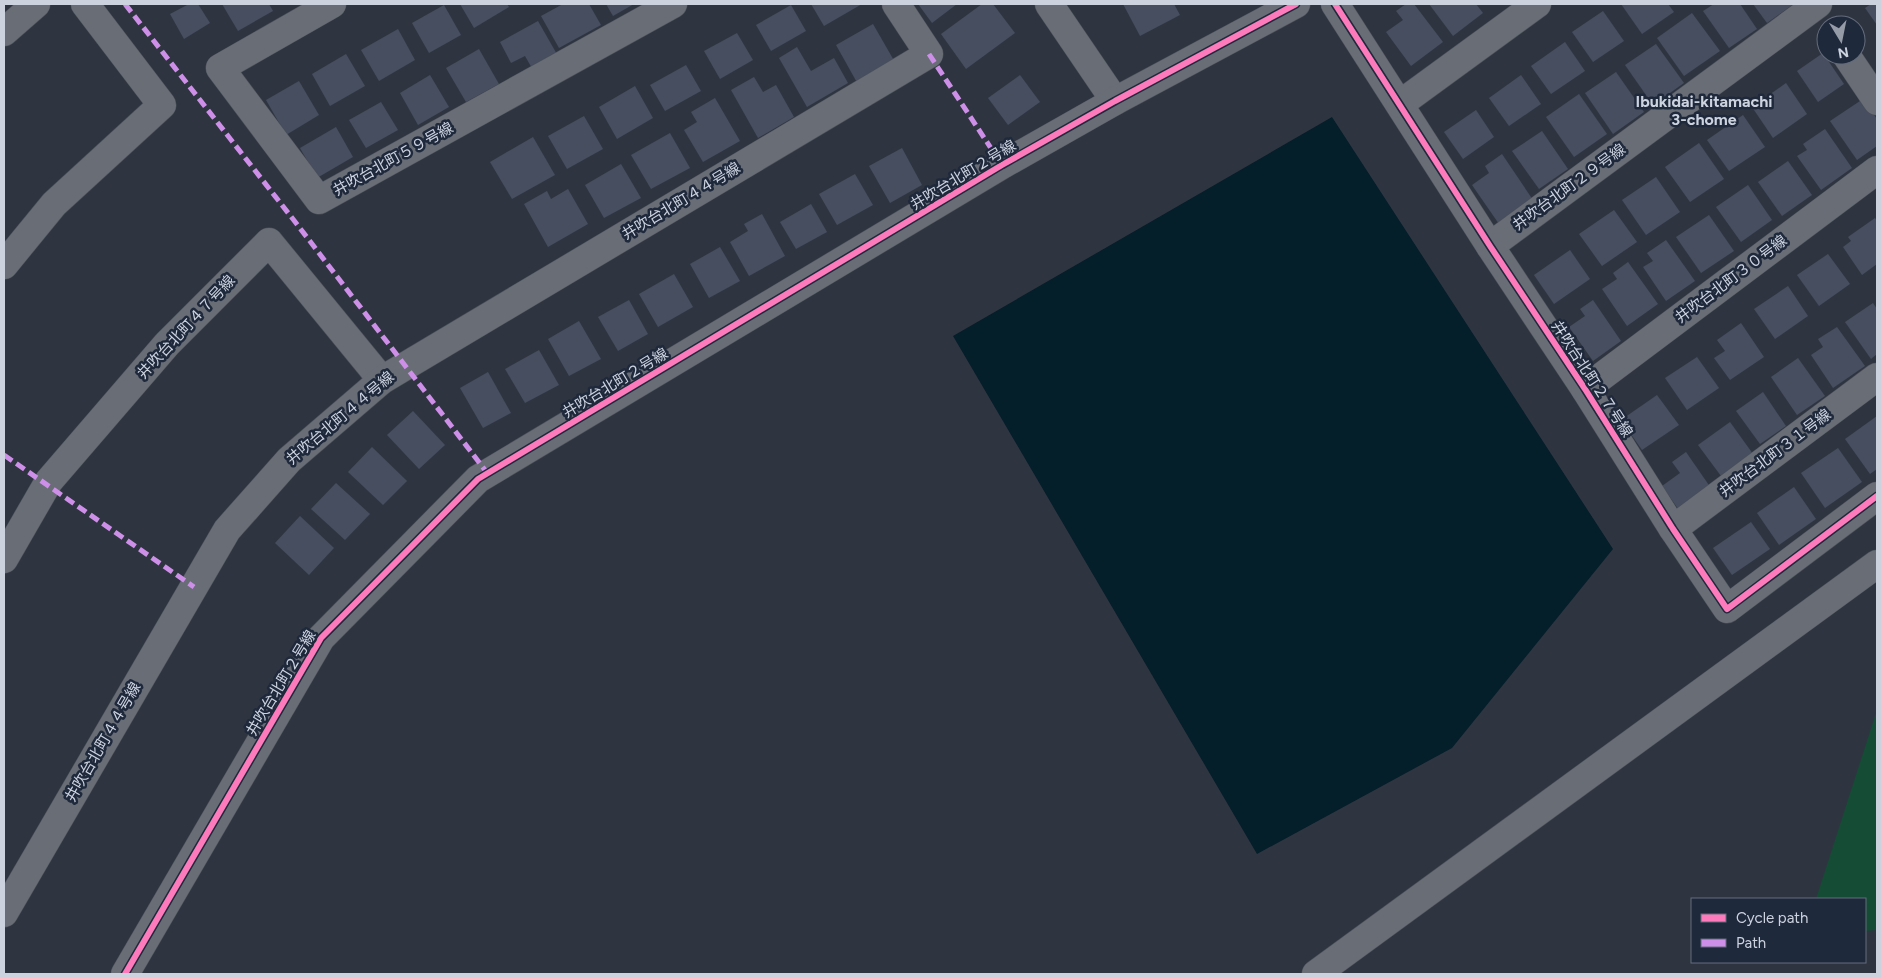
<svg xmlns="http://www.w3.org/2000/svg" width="1881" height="978" font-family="Figtree,'Noto Sans JP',sans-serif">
<rect width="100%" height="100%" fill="#2f3540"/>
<!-- green -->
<path fill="#154c35" d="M 1877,710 L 1877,930 L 1865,931 L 1865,899 L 1816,899 Z"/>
<!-- water -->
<path fill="#041e2a" d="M 1332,117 L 1613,549 L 1452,748 L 1257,854 L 953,336 Z"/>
<!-- building -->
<g fill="#464e5f">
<path d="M 189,4 L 198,4 L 210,23 L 184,39 L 170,14 Z"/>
<path d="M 222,4 L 269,4 L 273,11 L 238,31 Z"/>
<path d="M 460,4 L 507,4 L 509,7 L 474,28 Z"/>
<path d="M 563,4 L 589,4 L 601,25 L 559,48 L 541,16 Z"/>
<path d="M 606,4 L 634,4 L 613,16 Z"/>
<path d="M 811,4 L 862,4 L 824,26 Z"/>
<path d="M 918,4 L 957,4 L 932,23 Z"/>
<path d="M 982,4 L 993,4 L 1015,33 L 966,69 L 941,34 Z"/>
<path d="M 1123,4 L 1174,4 L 1180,15 L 1140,36 Z"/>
<path d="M 1406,4 L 1414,4 L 1443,42 L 1411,66 L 1386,32 L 1403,20 L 1396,11 Z"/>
<path d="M 1429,4 L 1476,4 L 1483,13 L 1453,36 Z"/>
<path d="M 1621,4 L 1668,4 L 1674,12 L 1642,34 Z"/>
<path d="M 1714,4 L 1740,4 L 1757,29 L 1729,48 L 1703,11 Z"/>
<path d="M 1753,4 L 1794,4 L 1767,23 Z"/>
<path d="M 1871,4 L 1877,4 L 1877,25 L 1865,8 Z"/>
<path d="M 444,5 L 461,35 L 429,53 L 412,23 Z"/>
<path d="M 791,5 L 806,31 L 771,51 L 756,25 Z"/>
<path d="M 1603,11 L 1624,41 L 1593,62 L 1572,32 Z"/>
<path d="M 1692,13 L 1720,51 L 1684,76 L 1657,38 Z"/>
<path d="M 538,21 L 558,56 L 533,70 L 525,56 L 511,63 L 500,42 Z"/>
<path d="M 873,24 L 896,64 L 859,86 L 836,45 Z"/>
<path d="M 398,29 L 415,60 L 379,81 L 361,50 Z"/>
<path d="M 737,33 L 753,60 L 720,79 L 704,51 Z"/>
<path d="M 1565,42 L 1585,71 L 1551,94 L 1531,66 Z"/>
<path d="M 1656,44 L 1684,83 L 1653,105 L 1625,65 Z"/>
<path d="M 797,47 L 811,71 L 834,58 L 848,83 L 807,107 L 779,58 Z"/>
<path d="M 479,49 L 499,84 L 466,102 L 446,68 Z"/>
<path d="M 1823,53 L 1844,84 L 1818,102 L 1797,71 Z"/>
<path d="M 346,54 L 365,86 L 330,106 L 312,74 Z"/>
<path d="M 686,65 L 701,91 L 665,111 L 650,85 Z"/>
<path d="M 1616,72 L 1644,112 L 1613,134 L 1585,93 Z"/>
<path d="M 430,75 L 449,107 L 418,125 L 400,93 Z"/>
<path d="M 1020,75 L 1040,102 L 1008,125 L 988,98 Z"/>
<path d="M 1521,75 L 1541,104 L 1509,126 L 1489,98 Z"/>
<path d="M 754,77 L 763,92 L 776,85 L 794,117 L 758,138 L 731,90 Z"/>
<path d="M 299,81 L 319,115 L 286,135 L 266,100 Z"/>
<path d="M 1786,83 L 1807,114 L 1773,138 L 1752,107 Z"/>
<path d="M 635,86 L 653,118 L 617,139 L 599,107 Z"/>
<path d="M 1579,94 L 1607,134 L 1574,157 L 1546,117 Z"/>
<path d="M 715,98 L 740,141 L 703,162 L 684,130 L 697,122 L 691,112 Z"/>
<path d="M 1863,99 L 1877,119 L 1877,146 L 1857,160 L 1830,121 Z"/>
<path d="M 381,102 L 398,130 L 366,148 L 349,120 Z"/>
<path d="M 1476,110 L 1494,137 L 1463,159 L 1444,132 Z"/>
<path d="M 1743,115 L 1765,147 L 1729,171 L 1707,140 Z"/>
<path d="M 584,116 L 603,149 L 567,169 L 548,136 Z"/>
<path d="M 336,127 L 353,157 L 317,178 L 300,148 Z"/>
<path d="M 1825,129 L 1852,168 L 1821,190 L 1797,156 L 1807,150 L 1803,144 Z"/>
<path d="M 1542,131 L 1568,169 L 1539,189 L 1512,151 Z"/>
<path d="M 670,133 L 690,168 L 651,189 L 631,155 Z"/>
<path d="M 533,137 L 555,175 L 512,199 L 490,162 Z"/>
<path d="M 1699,143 L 1724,179 L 1690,202 L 1665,167 Z"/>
<path d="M 902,148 L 922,185 L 890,203 L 869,166 Z"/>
<path d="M 1502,154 L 1533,200 L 1499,224 L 1472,185 L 1489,173 L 1485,166 Z"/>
<path d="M 1788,161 L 1812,195 L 1782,216 L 1758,182 Z"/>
<path d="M 621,164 L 641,198 L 604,218 L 585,185 Z"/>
<path d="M 855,174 L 873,205 L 837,225 L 819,194 Z"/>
<path d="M 1656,177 L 1680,212 L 1646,235 L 1622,200 Z"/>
<path d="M 1748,185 L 1772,220 L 1741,242 L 1716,207 Z"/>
<path d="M 568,189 L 588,224 L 548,247 L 524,204 L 547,191 L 551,199 Z"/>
<path d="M 811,204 L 827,232 L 796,249 L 780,222 Z"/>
<path d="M 1614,210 L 1637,242 L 1602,266 L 1579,234 Z"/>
<path d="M 762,214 L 785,256 L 749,276 L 730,242 L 748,231 L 744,224 Z"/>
<path d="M 1709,215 L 1734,251 L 1701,273 L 1676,237 Z"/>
<path d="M 1875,218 L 1877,221 L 1877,264 L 1862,275 L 1843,247 L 1851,241 L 1848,237 Z"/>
<path d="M 1666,240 L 1695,281 L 1666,301 L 1643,267 L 1653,261 L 1647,253 Z"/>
<path d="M 720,247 L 740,281 L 709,298 L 690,264 Z"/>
<path d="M 1570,250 L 1590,279 L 1554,304 L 1534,275 Z"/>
<path d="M 1828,254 L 1850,284 L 1819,306 L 1797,275 Z"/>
<path d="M 1628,262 L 1658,304 L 1627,326 L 1602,289 L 1617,279 L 1613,273 Z"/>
<path d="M 674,274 L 693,307 L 658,327 L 639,294 Z"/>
<path d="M 1788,286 L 1808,316 L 1775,339 L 1754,309 Z"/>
<path d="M 629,300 L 648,334 L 618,351 L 598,317 Z"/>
<path d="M 1593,300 L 1621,341 L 1593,361 L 1569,327 L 1585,316 L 1580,309 Z"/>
<path d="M 1873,303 L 1877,309 L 1877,354 L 1871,359 L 1845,322 Z"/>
<path d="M 579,321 L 601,359 L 569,376 L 548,339 Z"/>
<path d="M 1741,323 L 1764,357 L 1730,380 L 1714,358 L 1725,351 L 1717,340 Z"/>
<path d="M 1837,327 L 1865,366 L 1833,388 L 1811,355 L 1823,347 L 1818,339 Z"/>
<path d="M 539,350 L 559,385 L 525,403 L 505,369 Z"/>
<path d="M 1697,357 L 1719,388 L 1687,410 L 1665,378 Z"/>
<path d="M 1798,358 L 1825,396 L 1797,415 L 1771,377 Z"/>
<path d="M 488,372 L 511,413 L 483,428 L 460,388 Z"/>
<path d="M 1763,392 L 1786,426 L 1760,444 L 1736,411 Z"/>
<path d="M 1657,395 L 1679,425 L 1642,450 L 1621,420 Z"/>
<path d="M 413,411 L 445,445 L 419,469 L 387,435 Z"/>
<path d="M 1877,416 L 1877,469 L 1870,474 L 1845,439 Z"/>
<path d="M 1730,422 L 1753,454 L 1721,476 L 1698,445 Z"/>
<path d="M 372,447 L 407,481 L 383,505 L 348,472 Z"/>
<path d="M 1838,448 L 1862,482 L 1825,508 L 1801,473 Z"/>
<path d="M 1686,452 L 1713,491 L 1681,513 L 1662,486 L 1680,473 L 1672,462 Z"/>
<path d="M 336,483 L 370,514 L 345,540 L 311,509 Z"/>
<path d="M 1794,487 L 1816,519 L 1779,545 L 1757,513 Z"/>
<path d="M 300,516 L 334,548 L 309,575 L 275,543 Z"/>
<path d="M 1751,522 L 1770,549 L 1732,575 L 1713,548 Z"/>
</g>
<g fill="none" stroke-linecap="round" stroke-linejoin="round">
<defs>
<g id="minor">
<path d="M 332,4 L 220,68 L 319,200 L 673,4"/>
<path d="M 1335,4 L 1490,246 L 1585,389 L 1673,529 L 1727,609 L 1877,496"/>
<path d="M 4,32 L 36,4"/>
<path d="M 1846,55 L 1877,101"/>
<path d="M 1400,104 L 1537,4"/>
<path d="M 1490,246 L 1818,4"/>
<path d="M 4,265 L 54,204 L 162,105 L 85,4"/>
<path d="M 1585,389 L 1877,170"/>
<path d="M 1673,529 L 1877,377"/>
<path d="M 4,559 L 49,481 L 167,344 L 269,242 L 382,380"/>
<path d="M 4,913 L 227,530 L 289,460 L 382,380 L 929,54 L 896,4"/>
<path d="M 1316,974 L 1877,564"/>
</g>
<g id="tertiary">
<path d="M 1049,4 L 1115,101"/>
<path d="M 125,974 L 321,638 L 478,479 L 1002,165 L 1115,101 L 1296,4"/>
</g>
</defs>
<!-- minor casing -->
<use href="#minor" stroke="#4c515a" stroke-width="29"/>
<!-- tertiary casing -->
<use href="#tertiary" stroke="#4c515a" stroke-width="29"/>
<!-- minor -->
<use href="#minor" stroke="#696d76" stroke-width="28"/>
<!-- tertiary -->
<use href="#tertiary" stroke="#696d76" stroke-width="28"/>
<!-- quiet -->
<g stroke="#ce8fe9" stroke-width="5" stroke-dasharray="10 5" stroke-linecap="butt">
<path d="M 125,4 L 296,223 L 488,474"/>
<path d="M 929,54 L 1002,165"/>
<path d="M 4,455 L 194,587"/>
</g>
<defs>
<g id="cycleway">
<path d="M 1335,4 L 1490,246 L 1585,389 L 1673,529 L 1727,609 L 1877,496"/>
<path d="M 125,974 L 321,638 L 478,479 L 1002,165 L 1115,101 L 1296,4"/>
</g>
</defs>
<!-- cycleway casing -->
<use href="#cycleway" stroke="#1f293c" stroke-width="9"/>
<!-- cycleway -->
<use href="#cycleway" stroke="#fd7abc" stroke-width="6"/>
</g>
<g text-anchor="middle" stroke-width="5" stroke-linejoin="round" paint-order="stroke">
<!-- street labels -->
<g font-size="15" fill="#ccd3df" stroke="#1f293c">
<text transform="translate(393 159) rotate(-29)" y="5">井吹台北町５９号線</text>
<text transform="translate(963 175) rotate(-31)" y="5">井吹台北町２号線</text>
<text transform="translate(1569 187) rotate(-36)" y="5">井吹台北町２９号線</text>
<text transform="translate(681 201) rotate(-31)" y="5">井吹台北町４４号線</text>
<text transform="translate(1731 279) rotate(-37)" y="5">井吹台北町３０号線</text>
<text transform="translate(186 327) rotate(-47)" y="5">井吹台北町４７号線</text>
<text transform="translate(1592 379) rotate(57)" y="5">井吹台北町２７号線</text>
<text transform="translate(615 383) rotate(-31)" y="5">井吹台北町２号線</text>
<text transform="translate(340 418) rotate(-40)" y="5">井吹台北町４４号線</text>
<text transform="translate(1775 453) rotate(-37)" y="5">井吹台北町３１号線</text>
<text transform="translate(281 683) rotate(-59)" y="5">井吹台北町２号線</text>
<text transform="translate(103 742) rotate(-60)" y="5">井吹台北町４４号線</text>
</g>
<!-- neighbourhood labels -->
<g font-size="16" font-weight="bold" fill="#ccd3df" stroke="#1f293c">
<text x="1704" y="107">Ibukidai-kitamachi<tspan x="1704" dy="18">3-chome</tspan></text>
</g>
</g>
<!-- border -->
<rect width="1881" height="978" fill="none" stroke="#ccd3df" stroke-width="10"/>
<!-- legend -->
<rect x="1691" y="898" width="175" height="65" fill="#1f293c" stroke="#646d7d"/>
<rect x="1701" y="914" width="25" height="8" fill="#fd7abc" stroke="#646d7d"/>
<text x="1736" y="923" font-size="15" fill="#ccd3df">Cycle path</text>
<rect x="1701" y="939" width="25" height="8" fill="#ce8fe9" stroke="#646d7d"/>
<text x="1736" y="948" font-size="15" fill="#ccd3df">Path</text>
<!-- north arrow -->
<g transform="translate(1841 40) rotate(170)"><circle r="24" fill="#1f293c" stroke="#646d7d"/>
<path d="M0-4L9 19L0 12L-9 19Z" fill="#959ca7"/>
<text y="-8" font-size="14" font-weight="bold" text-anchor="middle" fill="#ccd3df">N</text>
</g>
</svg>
